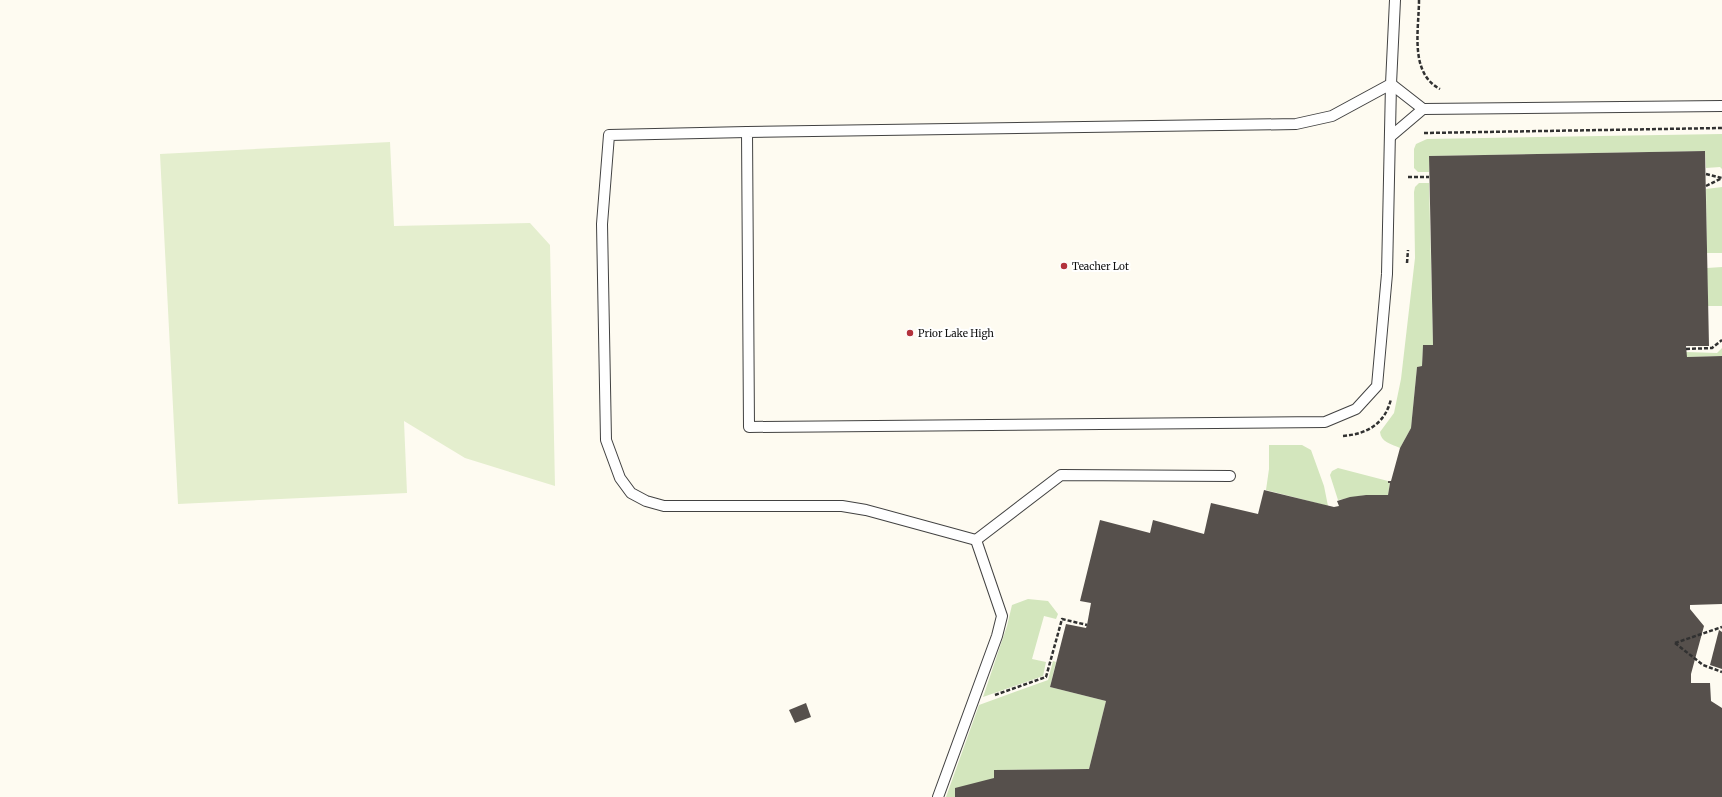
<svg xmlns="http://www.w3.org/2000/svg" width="1722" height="797" font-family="Merriweather,serif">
<rect width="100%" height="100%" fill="#fefbf1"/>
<!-- green -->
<g fill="#d3e6bd">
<path d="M 1722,134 L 1722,169 L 1720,167 L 1706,168 L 1705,151 L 1429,156 L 1429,172 L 1418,172 L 1414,168 L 1414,149 L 1416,144 L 1427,139 Z"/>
<path d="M 1419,183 L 1429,183 L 1433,345 L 1423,345 L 1422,366 L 1417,367 L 1411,428 L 1400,448 C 1391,444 1381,442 1380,432 L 1394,413 L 1401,379 L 1415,258 L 1414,192 L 1415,187 Z"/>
<path d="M 1722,187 L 1722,253 L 1707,253 L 1706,189 Z"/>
<path d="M 1722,267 L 1722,306 L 1708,306 L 1707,268 Z"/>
<path d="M 1722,348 L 1722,356 L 1687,357 L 1686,352 L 1717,353 Z"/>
<path d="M 1269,445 L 1302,445 L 1311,450 L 1324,486 L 1328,506 L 1266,490 L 1269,469 Z"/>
<path d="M 1338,468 L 1388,481 L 1390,483 L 1388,495 L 1366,495 L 1338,500 L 1330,475 L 1332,471 Z"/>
<path d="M 1028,599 L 1048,601 L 1058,614 L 1056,619 L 1044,616 L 1032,659 L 1046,662 L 1043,676 L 983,697 L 1007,626 L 1012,605 Z"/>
<path d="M 1053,661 L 1056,662 L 1050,687 L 1106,701 L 1089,769 L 994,770 L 994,778 L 955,797 L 946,797 L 979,705 L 1048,680 Z"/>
</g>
<!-- pitch -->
<path fill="#e4eece" d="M 390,142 L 394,226 L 530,223 L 550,245 L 555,486 L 465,458 L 404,421 L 407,493 L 178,504 L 160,154 Z"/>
<!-- building -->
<g fill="#56504c">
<path d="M 1705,151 L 1709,346 L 1686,346 L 1687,357 L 1722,356 L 1722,604 L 1690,605 L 1690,609 L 1704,626 L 1691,674 L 1691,683 L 1710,683 L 1711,701 L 1722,708 L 1722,797 L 955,797 L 955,788 L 994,778 L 994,770 L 1089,769 L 1106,701 L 1050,687 L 1066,624 L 1086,628 L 1087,625 L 1091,603 L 1080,601 L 1100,520 L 1150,533 L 1153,520 L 1204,534 L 1211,503 L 1258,514 L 1264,490 L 1334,507 L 1339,506 L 1337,501 L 1350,497 L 1366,495 L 1388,495 L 1390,483 L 1388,483 L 1388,481 L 1391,481 L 1400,448 L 1411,428 L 1417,367 L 1422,366 L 1423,345 L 1433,345 L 1429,156 Z"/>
<path d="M 1719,630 L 1722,632 L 1722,669 L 1710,665 Z"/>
<path d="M 806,703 L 811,717 L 795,723 L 789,710 Z"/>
</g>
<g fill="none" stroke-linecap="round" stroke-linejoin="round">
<defs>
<g id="lane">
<path d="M 1391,84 L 1332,116 L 1296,124 L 747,132 L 749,427 L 1325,422 L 1356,409 L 1377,386 L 1387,274 L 1391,84 L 1395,0"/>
<path d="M 1391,84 L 1423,109 L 1722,106"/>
<path d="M 747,132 L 609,135 L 602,224 L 606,440 L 620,478 L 631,493 L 646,501 L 664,506 L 842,506 L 866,510 L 976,540"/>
<path d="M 1390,137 L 1423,109"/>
<path d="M 976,540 L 1061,475 L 1230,476"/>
<path d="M 938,797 L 997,636 L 1002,616 L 976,540"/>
</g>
</defs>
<!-- lane casing -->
<use href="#lane" stroke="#424242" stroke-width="12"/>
<!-- path -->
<g stroke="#313131" stroke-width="2.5" stroke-dasharray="4 2" stroke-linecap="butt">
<path d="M 1419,0 C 1419,29 1409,73 1440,89"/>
<path d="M 1424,133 L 1722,128"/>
<path d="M 1706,174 L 1722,178"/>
<path d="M 1408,177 L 1429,177"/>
<path d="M 1706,186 L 1722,178"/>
<path d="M 1407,263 L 1408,250"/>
<path d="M 1686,349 L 1712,348 L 1722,340"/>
<path d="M 1343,436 C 1367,434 1385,424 1391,399"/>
<path d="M 1675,643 L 1703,665 L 1722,672"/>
<path d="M 1675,643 L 1722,627"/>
<path d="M 995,695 L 1046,677 L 1062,619 L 1087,625"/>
</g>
<!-- lane -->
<use href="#lane" stroke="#fff" stroke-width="10"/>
</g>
<!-- markers -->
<g fill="#b3323c" stroke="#fff" stroke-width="1.5">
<circle cx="1064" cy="266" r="4"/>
<circle cx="910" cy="333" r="4"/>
</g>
<g text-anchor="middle" stroke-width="4" stroke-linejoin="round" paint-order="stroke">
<!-- poi labels -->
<g font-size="10" fill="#0f0f0f" stroke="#fff" text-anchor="start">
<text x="1072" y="270">Teacher Lot</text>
<text x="918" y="337">Prior Lake High</text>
</g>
</g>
</svg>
